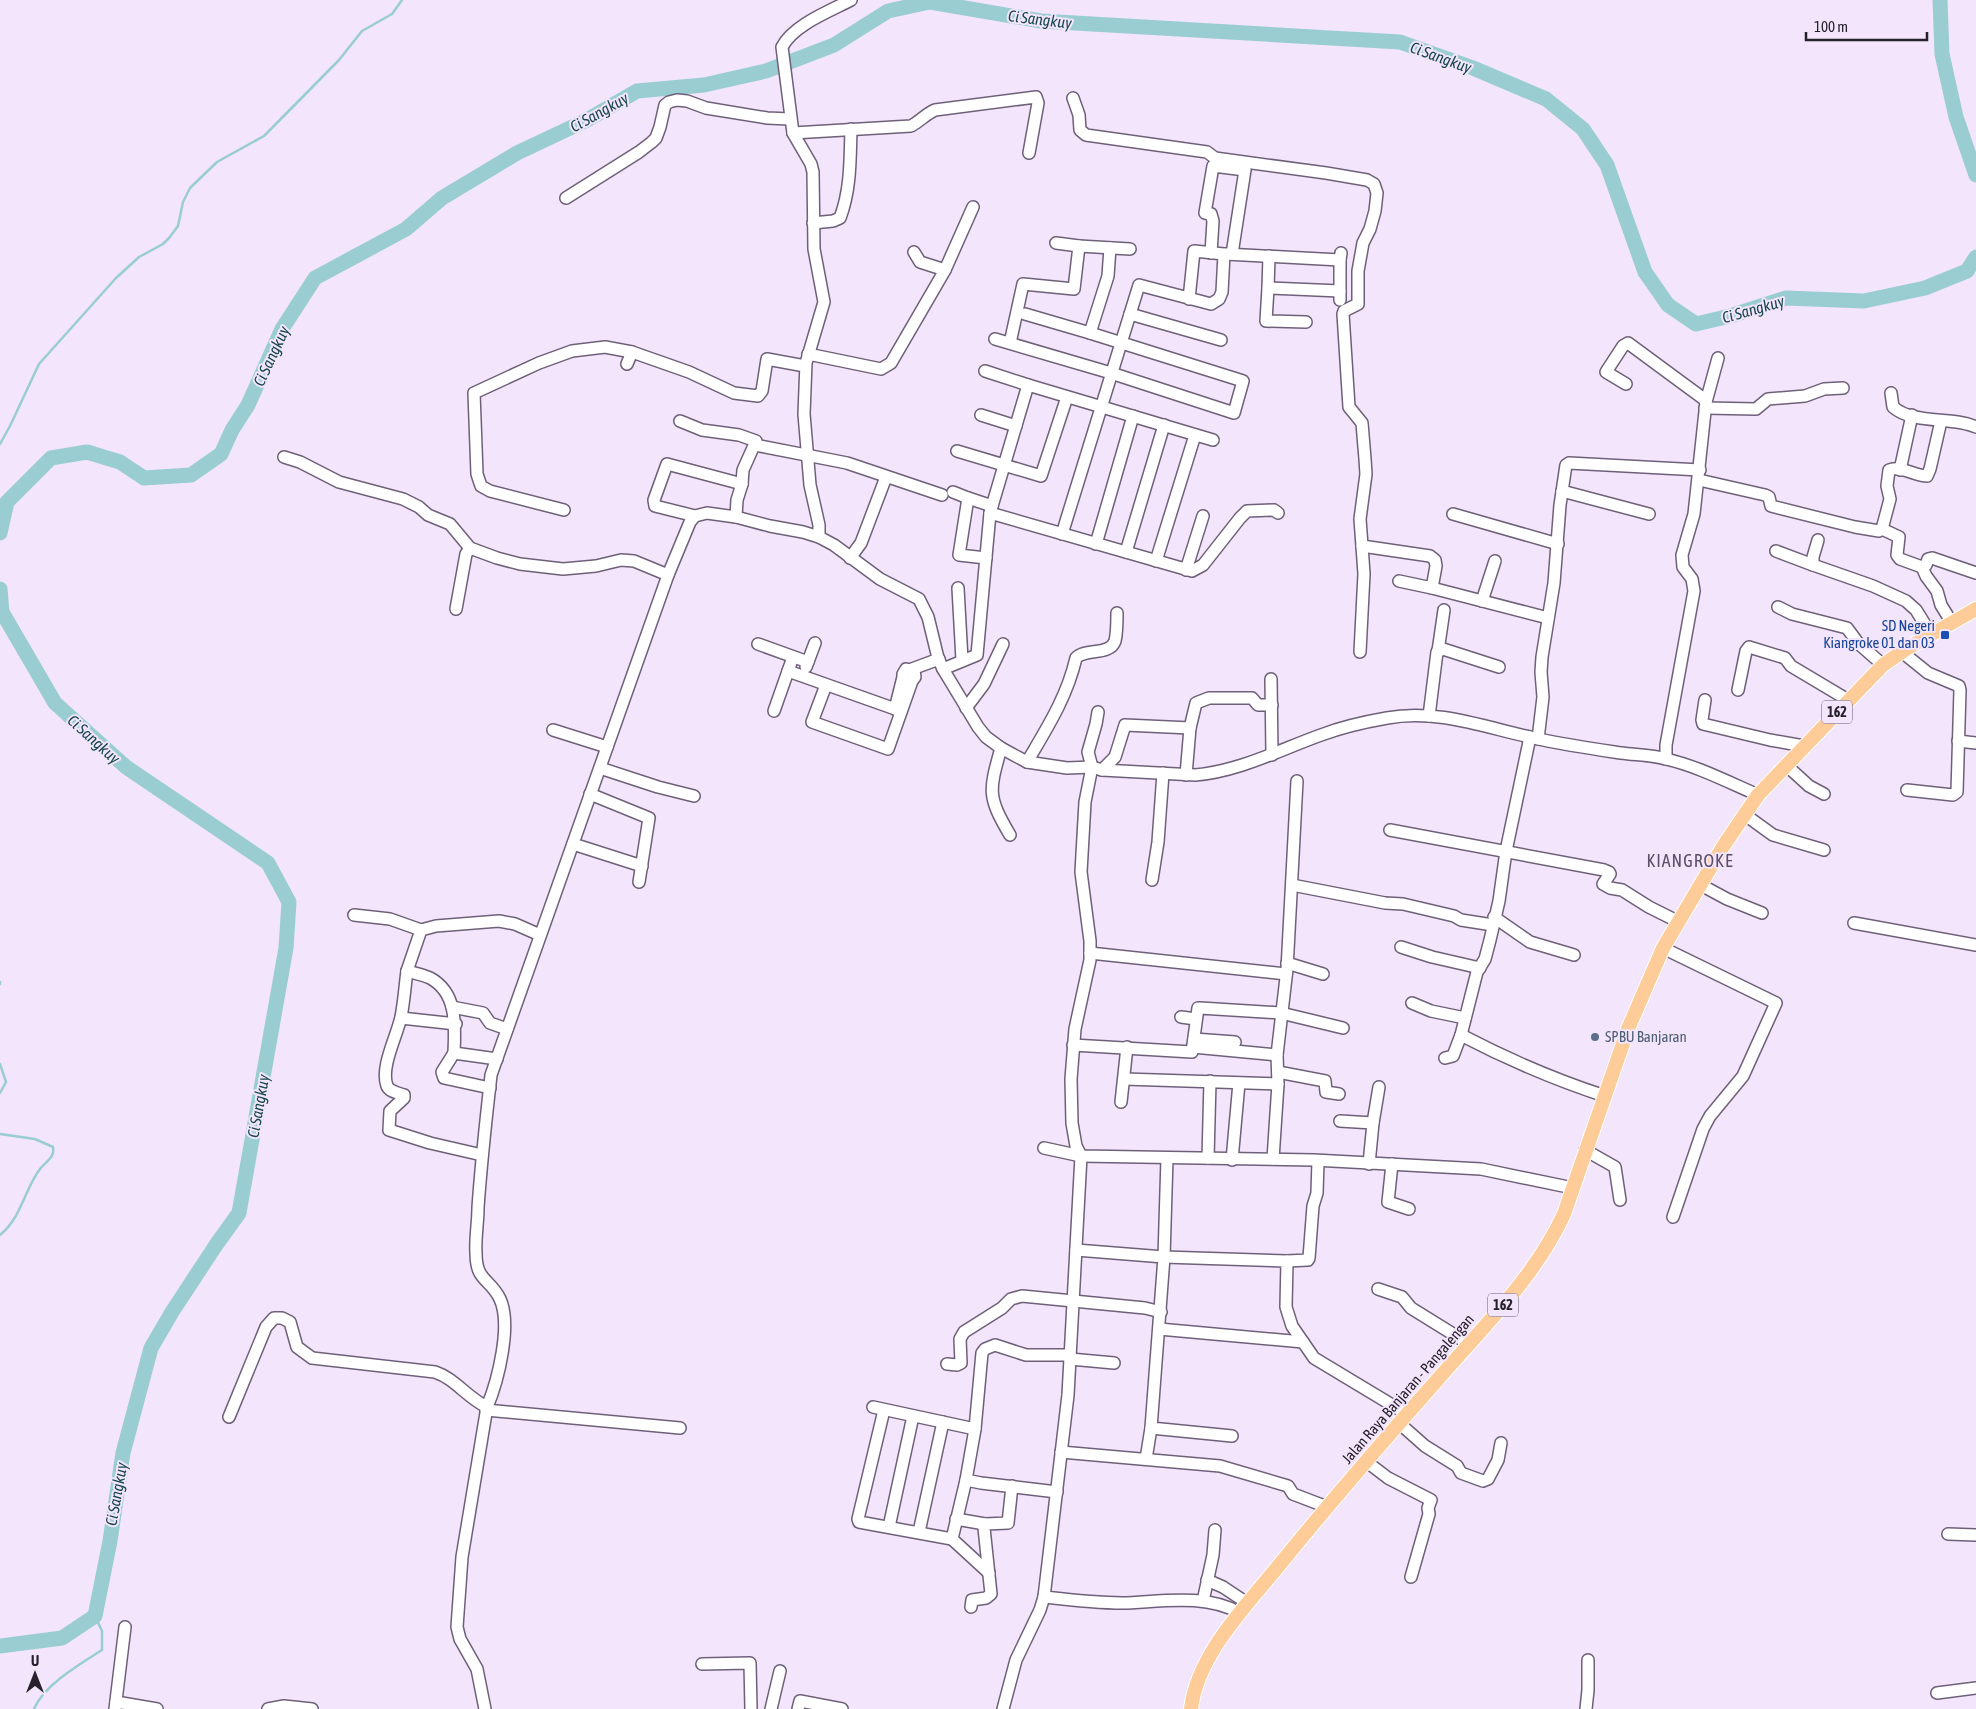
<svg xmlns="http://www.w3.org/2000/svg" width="1976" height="1709" font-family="'Asap Condensed',sans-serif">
<rect width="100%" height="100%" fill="#f2e5fc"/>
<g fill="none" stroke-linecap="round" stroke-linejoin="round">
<!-- stream -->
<g stroke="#9acdd2" stroke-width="2.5">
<path d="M 0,444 L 10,426 L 39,364 L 116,278 L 139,257 L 163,244 L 169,238 L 178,226 L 183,202 L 190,188 L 217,162 L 264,136 L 339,60 L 362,31 L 392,14 L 402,0"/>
<path d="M 0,982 L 0,984"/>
<path d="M 0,1064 L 6,1082 L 0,1093"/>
<path d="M 0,1134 L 35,1139 L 53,1147 C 55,1158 46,1161 40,1169 C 24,1190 22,1217 0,1235"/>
<path d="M 34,1709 C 44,1685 80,1664 102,1650 L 102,1631 L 95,1616"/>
</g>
<!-- river -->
<g stroke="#9acdd2" stroke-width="15">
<path d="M 1940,0 L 1942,54 L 1956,117 L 1976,175"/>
<path d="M 0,533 L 7,502 L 51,458 L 87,452 L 120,462 L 144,478 L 191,475 L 221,454 L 232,430 L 248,405 L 282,329 L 315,278 L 406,229 L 442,198 L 517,153 L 587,120 L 637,91 L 704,85 L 766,71 L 834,45 L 888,11 L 930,2 L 1041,21 L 1400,42 L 1473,68 L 1546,99 L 1583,129 L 1607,165 L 1645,272 L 1668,305 L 1696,324 L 1730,316 L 1786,298 L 1864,301 L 1925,288 L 1967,271 L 1976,257"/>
<path d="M 0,589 L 2,612 L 55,703 L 126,767 L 268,863 L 289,902 L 286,948 L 239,1213 L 216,1245 L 172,1312 L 151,1348 L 123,1453 L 110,1541 L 95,1616 L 62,1638 L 0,1646"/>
</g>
<defs>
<g id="minor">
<path d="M 1073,98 L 1079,115 L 1080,130 L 1086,135 L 1207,152 L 1215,158 L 1326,173 L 1367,180 L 1374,184 L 1377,193 L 1375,211 L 1370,229 L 1363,243 L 1358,271 L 1358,304 L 1344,311 L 1343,314 L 1349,407 L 1362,423 L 1365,459 L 1366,474 L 1360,519 L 1362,546 L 1430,556 L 1435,560 L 1436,566 L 1432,588"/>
<path d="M 793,133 L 911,126 C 920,121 926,114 935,110 L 1036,97 L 1038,103 L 1029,153"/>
<path d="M 566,198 L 639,152 L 652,142 L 656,138 L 660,127 L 665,105 L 669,102 L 677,100 L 687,101 L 706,108 L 767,118 L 790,119"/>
<path d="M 813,223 L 833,221 L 840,218 C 851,189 850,159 851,129"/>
<path d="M 1079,246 L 1130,249"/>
<path d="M 1211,253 L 1213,221 L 1211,214 L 1205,213 L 1213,166 L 1245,170 L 1232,254"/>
<path d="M 1226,254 L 1340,260 L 1341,253"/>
<path d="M 1269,256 L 1268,288 L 1340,291"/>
<path d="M 945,270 L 973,207"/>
<path d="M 1268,288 L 1266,321 L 1306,322"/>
<path d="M 1340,300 L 1340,260"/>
<path d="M 1025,314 L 1090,333"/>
<path d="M 1130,314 L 1221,340"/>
<path d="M 995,339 L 1111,373 L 1234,413 L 1243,381 L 1090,333 L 1108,276 L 1110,248"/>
<path d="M 1010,343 L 1023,284 L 1074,289 L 1079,246 L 1056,243"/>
<path d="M 808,354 L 881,369 L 891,363 L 945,270 L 920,262 L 914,252"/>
<path d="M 627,364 L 632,352 L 689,372 L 734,393 L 758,396 L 762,391 L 767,359 L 805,366"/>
<path d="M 985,371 L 1028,385 L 990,513"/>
<path d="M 1626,384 L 1606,372 L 1623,346 L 1628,343 L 1704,399 L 1706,402"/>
<path d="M 1028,385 L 1213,440"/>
<path d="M 1891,393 L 1893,407 C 1914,425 1952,416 1976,427"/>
<path d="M 1705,408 L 1756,409 L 1768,399 L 1805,396 L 1824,389 L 1843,388"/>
<path d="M 981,415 L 1016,426"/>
<path d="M 680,421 L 702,430 L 739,435 L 756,441 L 743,470 L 742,484 L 737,500 L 736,517"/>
<path d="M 755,445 L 847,463 L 942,495"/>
<path d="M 957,451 L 1041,476 L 1067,397"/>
<path d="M 284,457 L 300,462 L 339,482 L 403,499 L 419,507 L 428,515 L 450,524 L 470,548 L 497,558 L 520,564 L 563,569 L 596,566 L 621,560 L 634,561 L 668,575"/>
<path d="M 1900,470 L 1912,415"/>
<path d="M 1699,480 L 1765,495 L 1769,497 L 1771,506 L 1855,527 L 1879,531 L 1882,529 L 1890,499 L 1887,486 L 1889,470 C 1900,465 1915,476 1927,476 L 1930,469 L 1941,421"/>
<path d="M 1562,491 L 1649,514"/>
<path d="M 953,492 L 968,498 L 959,555 L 986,558"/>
<path d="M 968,498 L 992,506"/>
<path d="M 564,510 L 490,491 L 481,486 L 477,474 L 474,393 L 539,363 L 572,351 L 605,347 L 632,352"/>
<path d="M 1453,514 L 1558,544"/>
<path d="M 695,516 L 655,506 L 654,500 L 667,464 L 742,484"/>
<path d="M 1882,529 L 1899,537 L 1897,555 L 1900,559 L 1922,567 L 1926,565 L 1928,559 L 1932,558 L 1976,573"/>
<path d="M 1062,534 L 1139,285 L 1211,304 L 1219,299 L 1222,292 L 1224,254 L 1194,251 L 1189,299"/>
<path d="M 819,537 L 819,525 L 810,485 L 804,414 L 806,363 L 824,302 L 814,249 L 813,172 L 811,164 L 793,133 L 782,47 C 793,25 830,11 851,0"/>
<path d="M 1818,540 L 1813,557 L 1813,565 L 1873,586 L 1906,601 L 1916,610 L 1931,634"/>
<path d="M 1096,544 L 1133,416"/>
<path d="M 1776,551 L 1813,565"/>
<path d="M 1126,552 L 1164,425"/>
<path d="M 850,558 L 861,543 L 886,477"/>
<path d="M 1156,561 L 1195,435"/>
<path d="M 1922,567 L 1926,576 L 1937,591 L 1941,605 L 1952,623"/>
<path d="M 1186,570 L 1203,516"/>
<path d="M 1399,581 L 1432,588 L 1548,618"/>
<path d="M 958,588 L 962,660"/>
<path d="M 1482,601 L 1495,561"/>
<path d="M 1778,607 L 1792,614 L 1847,628 L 1858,643 L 1883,665"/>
<path d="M 456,609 L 466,554 L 470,548"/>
<path d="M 758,644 L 808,662"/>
<path d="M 1438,651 L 1444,610"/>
<path d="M 1360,652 L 1364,574 L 1362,546"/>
<path d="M 1902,652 L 1928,673 L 1959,686 L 1960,690 L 1957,792 L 1953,795 L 1907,790"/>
<path d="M 806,667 L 815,643"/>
<path d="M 912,669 L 939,659"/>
<path d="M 943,669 L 977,655 L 990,513 L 1192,571 L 1203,565 L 1240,518 L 1247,511 L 1274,510 L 1278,513"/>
<path d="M 788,671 L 901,711"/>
<path d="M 1271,679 L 1272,755"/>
<path d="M 826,685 L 812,722 L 888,749 L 912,681 L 915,677 L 914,671 L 906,669 L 903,674 L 904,679 L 912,681"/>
<path d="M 1738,690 L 1746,651 L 1749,647 L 1785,658 L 1791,666 L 1848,700"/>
<path d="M 1705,700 L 1702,720 L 1703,724 L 1770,740 L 1804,746"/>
<path d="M 966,708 L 984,684 L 1003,644"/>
<path d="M 895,709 L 903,677"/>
<path d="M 774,711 L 793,657"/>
<path d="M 1429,716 L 1437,652 L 1443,649 L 1499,667"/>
<path d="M 553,730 L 607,747"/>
<path d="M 1538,739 L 1543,697 L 1541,672 L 1542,657 L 1554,583 L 1560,505 L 1566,465 L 1569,463 L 1700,470"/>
<path d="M 1958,741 L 1976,743"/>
<path d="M 1001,748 C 989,791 987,796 1010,835"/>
<path d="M 1666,759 L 1666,745 L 1694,591 L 1692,579 L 1683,567 L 1682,555 L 1694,514 L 1706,402 L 1718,358"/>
<path d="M 1027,762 C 1047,728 1067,697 1076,658 C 1085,648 1110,656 1115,641 C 1117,633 1117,622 1117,613"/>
<path d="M 1786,765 L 1809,786 L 1824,794"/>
<path d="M 600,768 L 658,787 L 694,796"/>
<path d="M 1102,770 L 1115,757 L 1125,725 L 1190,728 L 1196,703 L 1209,698 L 1252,698 L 1258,705 L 1272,705"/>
<path d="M 1186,775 L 1190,728"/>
<path d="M 590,794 L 649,818 L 639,882"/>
<path d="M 1744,814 L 1773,835 L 1824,850"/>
<path d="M 1390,830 L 1604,870 L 1609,872 L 1610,874 L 1603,884 L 1610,888 L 1622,890 L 1649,907 L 1679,922"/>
<path d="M 573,844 L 642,866"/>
<path d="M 1152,880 L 1158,842 L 1163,773"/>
<path d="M 1292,885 L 1385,903 L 1403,904 L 1454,916 L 1461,920 L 1493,925"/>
<path d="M 1701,885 L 1727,899 L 1762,913"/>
<path d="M 354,915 L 390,919 L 421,930 L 436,926 L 499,921 L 515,924 L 540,935"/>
<path d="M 1494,917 L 1530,942 L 1574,955"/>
<path d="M 1854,923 L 1976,945"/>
<path d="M 421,930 L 407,971 C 414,973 423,975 430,978 C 458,993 455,1026 454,1053 L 497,1059"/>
<path d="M 1401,947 L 1432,957 L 1480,968"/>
<path d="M 1663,948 L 1776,1003 L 1743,1076 L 1710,1116 L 1703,1129 L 1673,1217"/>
<path d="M 1090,953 L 1286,974"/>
<path d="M 1287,963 L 1323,974"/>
<path d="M 407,971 C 405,986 404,1002 401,1017 C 397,1036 380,1067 387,1086 C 390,1092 398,1093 404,1095 L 404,1098 L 390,1111 L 389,1130 L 430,1143 L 482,1155"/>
<path d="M 1412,1003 L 1431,1011 L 1465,1018"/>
<path d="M 452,1007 L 483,1013 L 490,1023 L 507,1029"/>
<path d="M 1181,1017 L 1196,1019"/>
<path d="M 401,1018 L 456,1024"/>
<path d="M 1461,1035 L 1477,972 L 1485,959 L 1490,940 L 1499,901 L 1506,851 L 1530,737"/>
<path d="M 1194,1039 L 1235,1042"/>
<path d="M 1073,1045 L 1192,1052 L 1198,1008 L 1200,1008 L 1281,1013 L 1343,1028"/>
<path d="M 1193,1047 L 1277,1055"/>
<path d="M 454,1053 L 442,1072 L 444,1078 L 490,1088"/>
<path d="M 1445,1058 L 1453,1056 L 1461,1035 C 1507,1059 1556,1080 1605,1096"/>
<path d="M 1278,1072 L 1325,1081 L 1326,1092 L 1339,1094"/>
<path d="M 1124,1079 L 1278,1084"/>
<path d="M 1121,1102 L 1127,1047"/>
<path d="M 1340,1121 L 1373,1123"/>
<path d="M 1044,1148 L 1081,1156 L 1314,1160 L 1481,1169 L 1573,1188"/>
<path d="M 1585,1150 L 1615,1167 L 1620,1200"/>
<path d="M 1167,1158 L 1164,1257 L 1151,1428 L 1232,1436"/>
<path d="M 1208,1158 L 1210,1081"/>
<path d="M 1273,1159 L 1278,1084 L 1277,1055 L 1287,969 L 1297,781"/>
<path d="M 1232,1160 L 1239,1083"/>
<path d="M 1369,1164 L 1373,1123 L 1379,1087"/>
<path d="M 1392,1164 L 1388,1202 L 1409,1209"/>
<path d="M 1076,1250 L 1164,1257 L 1287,1261 L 1286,1307 L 1292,1326 L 1314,1358 L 1407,1414"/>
<path d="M 1287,1261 L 1308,1260 L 1309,1258 L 1313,1206 L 1317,1193 L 1318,1161"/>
<path d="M 1378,1289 L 1402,1297 L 1411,1308 L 1469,1344"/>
<path d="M 1159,1329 L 1303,1342"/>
<path d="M 1070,1359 L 1114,1363"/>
<path d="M 947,1364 L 957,1365 L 961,1363 L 960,1339 L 964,1332 L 1002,1308 L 1011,1299 L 1022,1296 L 1145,1308 L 1161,1312"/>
<path d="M 873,1407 L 975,1429"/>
<path d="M 486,1410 L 680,1428"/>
<path d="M 884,1410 L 858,1519 L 859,1522 L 952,1539"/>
<path d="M 229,1417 L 266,1327 L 274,1318 L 282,1318 L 290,1322 L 297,1347 L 312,1358 L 435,1372 C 456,1379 466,1397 487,1407"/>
<path d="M 1399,1423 L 1425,1446 L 1457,1466 L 1461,1473 L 1483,1481 L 1488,1479 L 1498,1460 L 1501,1443"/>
<path d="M 1061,1452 L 1220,1466 L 1288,1486 L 1293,1494 L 1327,1507"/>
<path d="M 1146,1459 L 1151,1428"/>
<path d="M 1367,1462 L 1388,1478 L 1431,1500 L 1428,1508 L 1429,1514 L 1411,1577"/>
<path d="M 966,1480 L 952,1539 L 989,1573"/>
<path d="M 1057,1492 L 981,1483 L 966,1480 L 975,1429 L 982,1353 L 985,1349 L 995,1345 L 1026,1355 L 1070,1355"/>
<path d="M 956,1519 L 985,1524"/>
<path d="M 889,1527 L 913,1416"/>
<path d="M 919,1532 L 943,1422"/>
<path d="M 1948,1534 L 1976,1535"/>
<path d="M 1207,1580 L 1223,1587 L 1247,1603"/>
<path d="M 1044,1597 C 1070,1600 1095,1603 1122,1603 C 1160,1602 1204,1593 1240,1613"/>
<path d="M 1203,1601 L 1213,1555 L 1215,1530"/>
<path d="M 971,1607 L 972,1600 L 986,1598 L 991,1594 L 984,1528 L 985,1524 L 1008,1523 L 1012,1486"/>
<path d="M 702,1664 L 750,1663 L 751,1709"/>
<path d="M 1937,1693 L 1976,1688"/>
<path d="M 116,1702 L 157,1709"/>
<path d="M 115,1709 L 125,1627"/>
<path d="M 268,1709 L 284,1706 L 312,1709"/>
<path d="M 485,1709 L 477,1669 L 460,1639 L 457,1627 L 462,1557 L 487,1407 C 498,1381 512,1325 500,1299 C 490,1278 476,1282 476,1253 C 475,1238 478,1223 478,1208 C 481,1163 486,1119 491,1075 L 668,575 L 690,522 L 695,516 L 707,513 L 736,517 L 770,526 L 803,532 L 819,537 L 834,545 L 880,579 L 919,599 L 928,617 L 938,658 L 943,669 L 978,727 L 986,737 L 1001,748 L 1027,762 L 1067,768 L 1092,767 L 1102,770 L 1195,775 C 1240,771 1279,750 1321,735 C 1342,727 1364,722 1387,718 C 1438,708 1489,729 1539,739 C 1566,745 1594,749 1621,753 C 1636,755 1652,755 1666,759 C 1697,766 1728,782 1758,795"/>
<path d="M 771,1709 L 780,1671"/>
<path d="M 798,1709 L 800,1701 L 842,1709"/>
<path d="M 1003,1709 L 1016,1660 L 1040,1610 L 1044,1597 L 1068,1395 L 1081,1156 L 1076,1146 L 1072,1123 L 1071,1079 L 1075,1029 L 1090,960 L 1090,941 L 1081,872 L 1085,802 L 1092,767 L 1088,752 L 1096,724 L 1098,712"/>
<path d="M 1586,1709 L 1588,1690 L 1588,1660"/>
</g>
<path id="major" d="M 1191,1709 C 1197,1656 1244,1608 1276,1569 C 1329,1504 1383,1441 1438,1379 C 1483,1327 1535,1277 1564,1214 L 1628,1029 L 1663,948 L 1724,845 L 1758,795 L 1883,665 L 1906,649 L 1976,609"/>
</defs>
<!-- minor casing -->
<use href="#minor" stroke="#6f6079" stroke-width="14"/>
<!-- major casing -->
<use href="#major" stroke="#fff" stroke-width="16"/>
<!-- minor -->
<use href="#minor" stroke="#fff" stroke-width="11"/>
<!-- major -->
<use href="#major" stroke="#fecc98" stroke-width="14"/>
</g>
<!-- markers -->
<rect fill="#1a4fb4" stroke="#f2e5fc" stroke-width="2" x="1940" y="630" width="10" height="10" rx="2.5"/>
<circle fill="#5c6f8a" stroke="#f2e5fc" stroke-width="2" cx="1595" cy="1037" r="5"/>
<g text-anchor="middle" stroke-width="4" stroke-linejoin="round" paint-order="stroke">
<!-- shield labels -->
<g fill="#f2e5fc" stroke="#645c6a" stroke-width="1">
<rect x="1822" y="700.5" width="30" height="23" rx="4"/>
<rect x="1488" y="1293.5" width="30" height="23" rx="4"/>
</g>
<g font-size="14" font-weight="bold" fill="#27212b">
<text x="1837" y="717">162</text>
<text x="1503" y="1310">162</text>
</g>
<!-- transit labels -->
<g font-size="15" fill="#164399" stroke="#f2e5fc" text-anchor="end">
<text x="1935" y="631">SD Negeri<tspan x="1935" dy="17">Kiangroke 01 dan 03</tspan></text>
</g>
<!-- service labels -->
<g font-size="15" fill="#4e5e75" stroke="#f2e5fc" text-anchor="start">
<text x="1605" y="1042">SPBU Banjaran</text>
</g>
<!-- street labels -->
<g font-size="15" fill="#27212b" stroke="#f2e5fc">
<text transform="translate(1408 1389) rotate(-49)" y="5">Jalan Raya Banjaran - Pangalengan</text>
</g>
<!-- water labels -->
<g font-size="16" font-style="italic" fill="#18474b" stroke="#f2e5fc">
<text transform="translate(1040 19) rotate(7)" y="6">Ci Sangkuy</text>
<text transform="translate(1441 57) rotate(20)" y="6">Ci Sangkuy</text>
<text transform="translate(599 112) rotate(-29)" y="6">Ci Sangkuy</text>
<text transform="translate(1753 309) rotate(-16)" y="6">Ci Sangkuy</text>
<text transform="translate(271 356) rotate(-65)" y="6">Ci Sangkuy</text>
<text transform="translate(94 739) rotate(42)" y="6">Ci Sangkuy</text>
<text transform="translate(258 1106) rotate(-80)" y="6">Ci Sangkuy</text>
<text transform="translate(116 1494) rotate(-80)" y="6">Ci Sangkuy</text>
</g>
<!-- quarter labels -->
<g font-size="18" letter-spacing="1" fill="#5d4f67" stroke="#f2e5fc">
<text x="1690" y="867">KIANGROKE</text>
</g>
</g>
<!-- north arrow -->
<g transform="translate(35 1674)" stroke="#f2e5fc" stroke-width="4" paint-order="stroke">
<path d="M0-4L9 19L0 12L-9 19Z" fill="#27212b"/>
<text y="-8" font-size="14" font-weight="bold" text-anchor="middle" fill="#27212b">U</text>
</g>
<!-- scale -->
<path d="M1806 32v8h121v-8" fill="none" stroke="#27212b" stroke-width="2.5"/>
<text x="1814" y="32" font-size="15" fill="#27212b" stroke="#f2e5fc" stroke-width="4" paint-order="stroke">100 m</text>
</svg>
